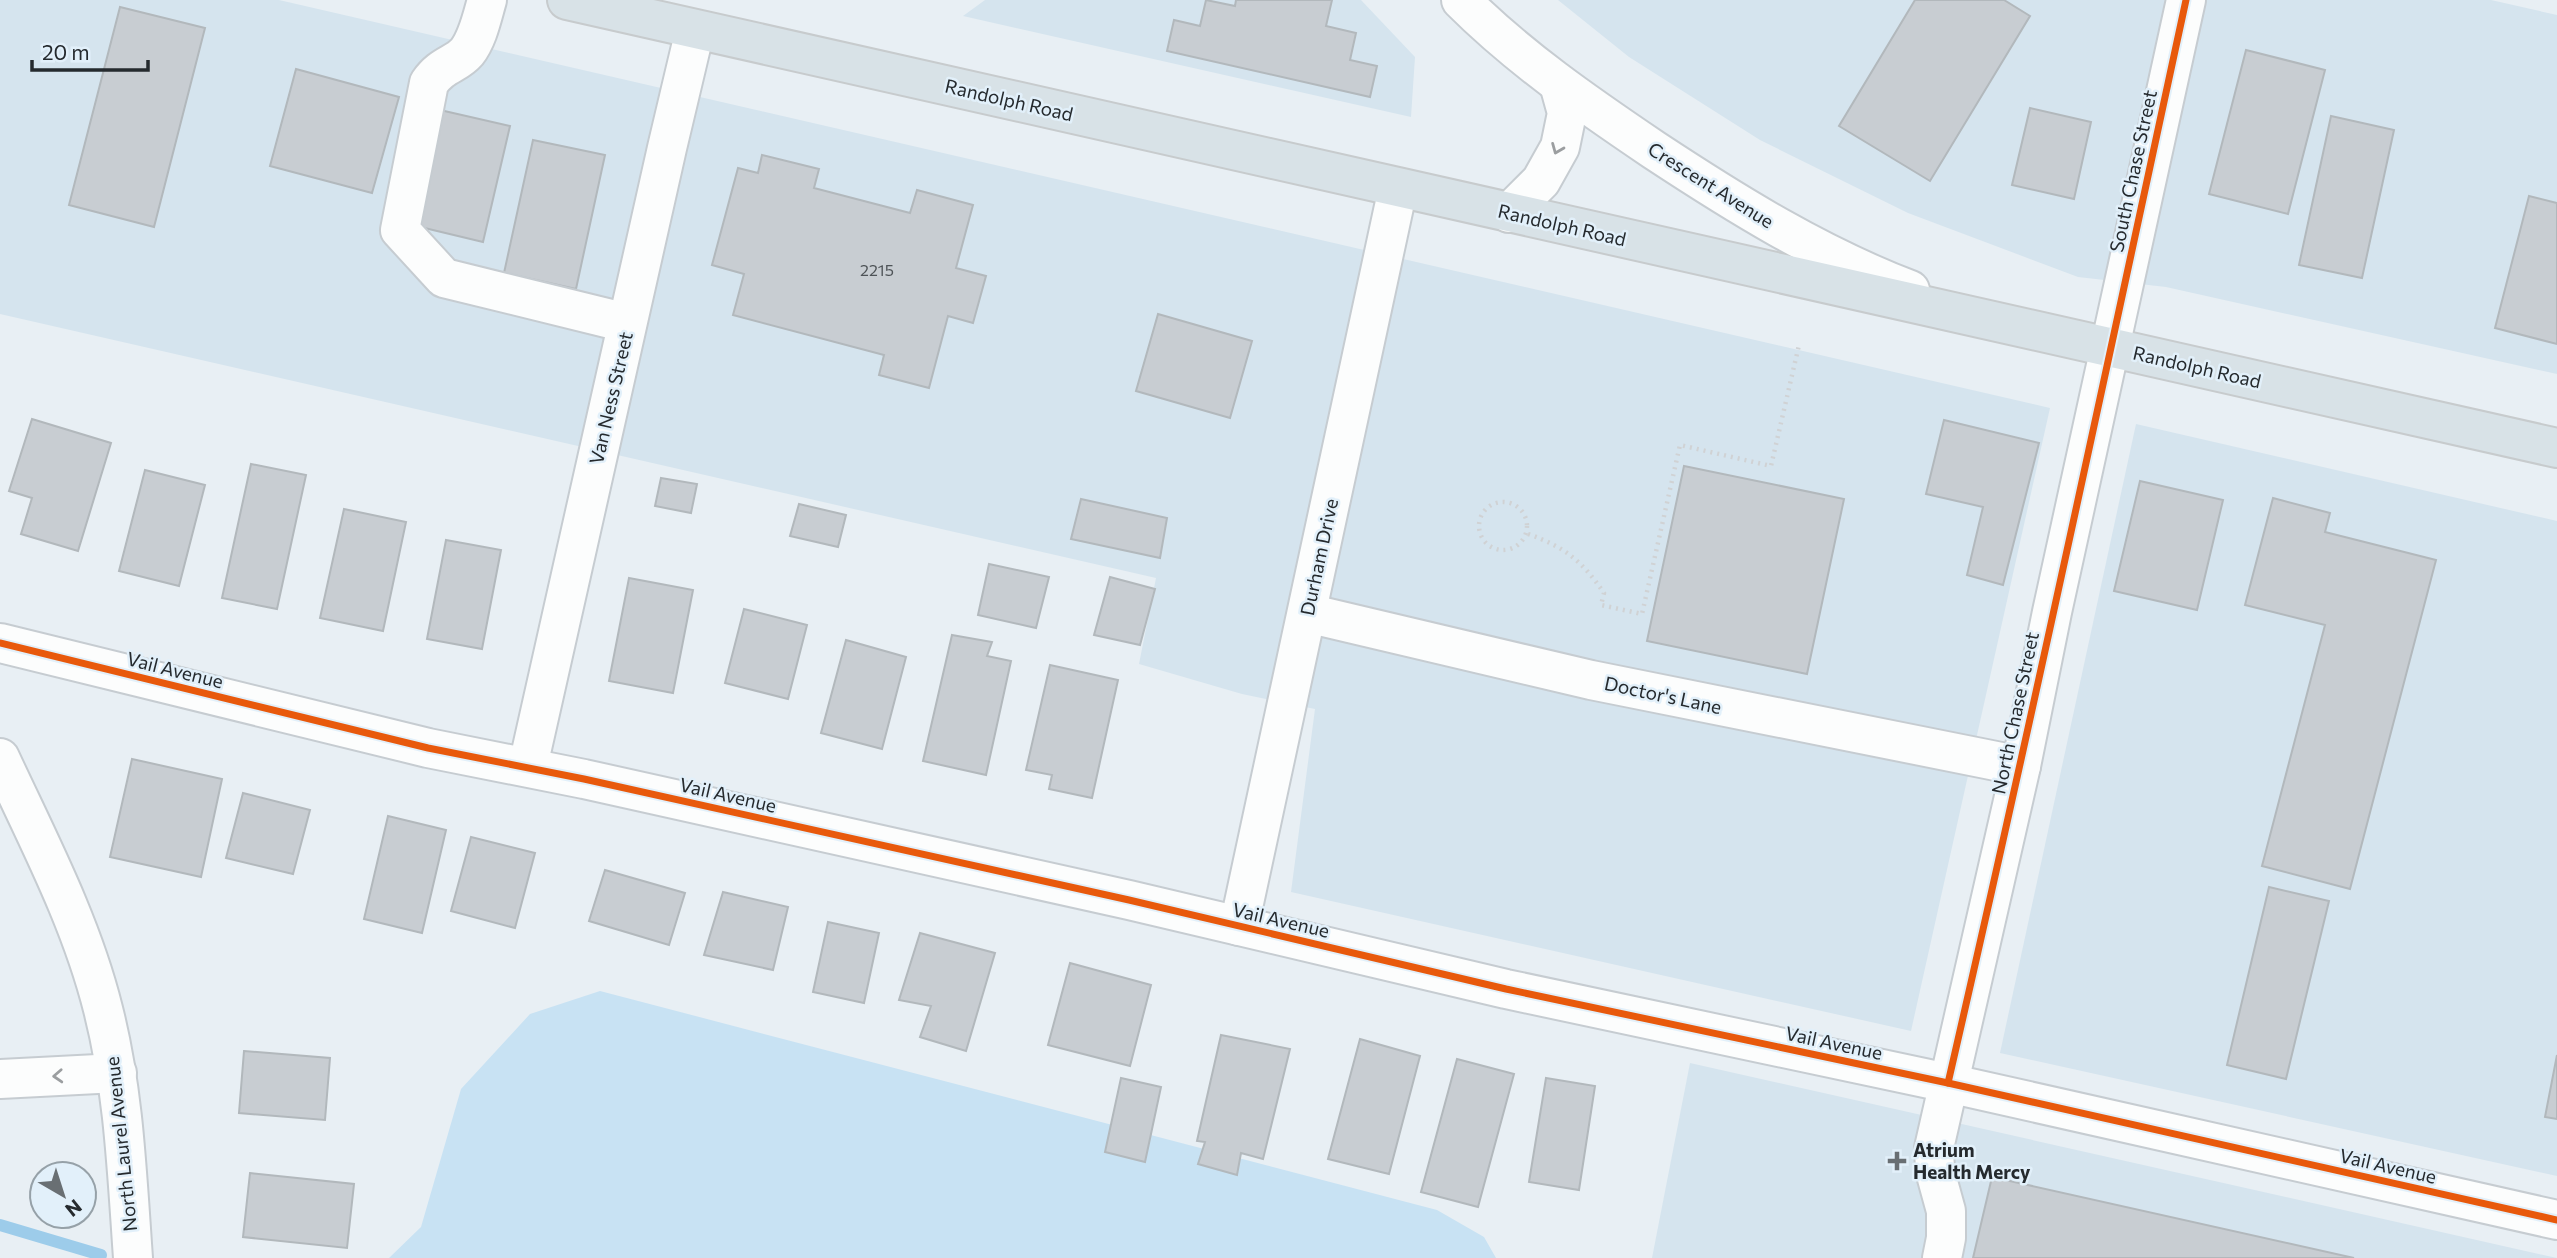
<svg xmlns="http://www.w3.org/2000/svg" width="2557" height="1258" font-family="Commissioner,sans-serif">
<rect width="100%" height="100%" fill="#e8eff4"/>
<!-- built -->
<g fill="#d5e4ee">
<path d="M 0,0 L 279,0 L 2050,408 L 1911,1031 L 1291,892 L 1315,709 L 1242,694 L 1139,664 L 1156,578 L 0,314 Z"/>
<path d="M 985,0 L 1361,0 L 1415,57 L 1411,117 L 963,16 Z"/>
<path d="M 1558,0 L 2491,0 L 2557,15 L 2557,374 L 2166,287 L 2078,277 L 1908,213 L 1760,140 L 1629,57 Z"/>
<path d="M 2136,424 L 2557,521 L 2557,1176 L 2000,1053 Z"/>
<path d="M 1690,1063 L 2557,1258 L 1652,1258 Z"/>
</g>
<!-- green -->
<path fill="#c8e2f3" d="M 600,991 L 1437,1210 L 1484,1237 L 1496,1258 L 389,1258 L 421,1227 L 461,1089 L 530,1014 Z"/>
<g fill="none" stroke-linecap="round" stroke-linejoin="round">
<!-- stream -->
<path stroke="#9dccea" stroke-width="12" d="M 0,1225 L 101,1255"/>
</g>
<!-- building -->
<g fill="#c8cdd2" stroke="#b2b8bc" stroke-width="2">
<path d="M 1206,0 L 1235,6 L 1236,0 L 1332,0 L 1326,26 L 1356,33 L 1350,60 L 1377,66 L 1370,97 L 1167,51 L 1174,20 L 1200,26 Z"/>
<path d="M 1915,0 L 2004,0 L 2030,16 L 1930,181 L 1839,126 Z"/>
<path d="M 120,7 L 205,28 L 154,227 L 69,205 Z"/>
<path d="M 2246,50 L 2325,70 L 2288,214 L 2209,194 Z"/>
<path d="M 296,69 L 399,97 L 372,193 L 270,166 Z"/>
<path d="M 2030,108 L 2091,122 L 2074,199 L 2012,185 Z"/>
<path d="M 440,110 L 510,126 L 483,242 L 412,225 Z"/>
<path d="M 2331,116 L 2394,130 L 2362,278 L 2299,265 Z"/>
<path d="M 533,140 L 605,155 L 576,289 L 504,273 Z"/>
<path d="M 762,155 L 819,169 L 814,188 L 910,213 L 917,190 L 973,205 L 956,268 L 986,276 L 973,323 L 948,316 L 929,388 L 879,375 L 884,355 L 733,315 L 744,274 L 712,265 L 738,168 L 758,173 Z"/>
<path d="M 2529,196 L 2557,203 L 2557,344 L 2495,328 Z"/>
<path d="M 1158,314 L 1252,341 L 1230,418 L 1136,391 Z"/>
<path d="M 32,419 L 111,443 L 78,551 L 21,534 L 32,498 L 9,491 Z"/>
<path d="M 1944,420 L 2039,443 L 2003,585 L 1967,575 L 1983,507 L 1926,494 Z"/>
<path d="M 251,464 L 306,475 L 277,609 L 222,598 Z"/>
<path d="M 1684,466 L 1844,499 L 1807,674 L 1647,641 Z"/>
<path d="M 145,470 L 205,485 L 179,586 L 119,571 Z"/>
<path d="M 661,478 L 697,484 L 691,513 L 655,506 Z"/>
<path d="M 2140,481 L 2223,500 L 2197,610 L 2114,591 Z"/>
<path d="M 2273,498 L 2330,513 L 2325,532 L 2436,560 L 2350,889 L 2262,866 L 2325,625 L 2245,605 Z"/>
<path d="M 1081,499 L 1167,518 L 1160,558 L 1071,539 Z"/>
<path d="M 799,504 L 846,515 L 838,547 L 790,536 Z"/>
<path d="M 344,509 L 406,522 L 383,631 L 320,618 Z"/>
<path d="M 446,540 L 501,550 L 482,649 L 427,639 Z"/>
<path d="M 989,564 L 1049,577 L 1036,628 L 978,615 Z"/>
<path d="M 1110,577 L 1155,589 L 1140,645 L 1094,635 Z"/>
<path d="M 629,578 L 693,590 L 673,693 L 609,681 Z"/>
<path d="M 744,609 L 807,625 L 788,699 L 725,683 Z"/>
<path d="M 952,635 L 992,642 L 987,656 L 1011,661 L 986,775 L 923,761 Z"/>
<path d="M 846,640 L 906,657 L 882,749 L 821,733 Z"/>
<path d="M 1050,665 L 1118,680 L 1092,798 L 1049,789 L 1052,775 L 1026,770 Z"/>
<path d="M 132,759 L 222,779 L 201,877 L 110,857 Z"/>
<path d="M 243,793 L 310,810 L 293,874 L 226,858 Z"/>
<path d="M 388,816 L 446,830 L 422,933 L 364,919 Z"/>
<path d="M 471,837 L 535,853 L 515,928 L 451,911 Z"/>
<path d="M 605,870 L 685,893 L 669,945 L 589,921 Z"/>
<path d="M 2269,887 L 2329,901 L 2286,1079 L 2227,1065 Z"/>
<path d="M 723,892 L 788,907 L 773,970 L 704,955 Z"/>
<path d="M 828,922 L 879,933 L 864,1003 L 813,992 Z"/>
<path d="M 920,933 L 995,953 L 966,1051 L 920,1037 L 931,1006 L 899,1000 Z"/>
<path d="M 1070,963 L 1151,985 L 1130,1066 L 1048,1045 Z"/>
<path d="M 1221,1035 L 1290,1049 L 1263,1159 L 1241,1153 L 1237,1175 L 1198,1164 L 1205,1142 L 1197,1141 Z"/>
<path d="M 1360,1039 L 1420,1056 L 1389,1174 L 1328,1159 Z"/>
<path d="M 244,1051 L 330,1058 L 325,1120 L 239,1113 Z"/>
<path d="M 2557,1055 L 2557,1119 L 2545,1117 Z"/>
<path d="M 1457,1059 L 1514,1074 L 1478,1207 L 1421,1192 Z"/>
<path d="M 1121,1078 L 1161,1087 L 1145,1162 L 1105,1152 Z"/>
<path d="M 1546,1078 L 1595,1086 L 1579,1190 L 1529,1182 Z"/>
<path d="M 250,1173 L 354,1184 L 347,1248 L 243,1237 Z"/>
<path d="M 1992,1177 L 2354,1258 L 1973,1258 Z"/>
</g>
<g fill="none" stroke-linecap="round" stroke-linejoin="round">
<defs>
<g id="minor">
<path d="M 487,0 C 482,17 478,38 467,52 C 456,65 442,64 429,83 L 400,230 L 444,278 L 627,323"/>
<path d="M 1461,0 C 1519,58 1586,104 1654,150 C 1736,204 1818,255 1910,290"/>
<path d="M 1509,213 L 1541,181 L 1560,147 L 1567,113 L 1559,84"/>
<path d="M 1307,613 L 1591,680 L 2021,766"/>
<path d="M 0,643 L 428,748 L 584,779 L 1129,900 L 1506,989 L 1948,1083 L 2557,1220"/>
<path d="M 0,758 C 38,840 81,921 103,1009 C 124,1091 127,1174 133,1258"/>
<path d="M 528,766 L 667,148 L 695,30"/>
<path d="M 1239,926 L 1398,188"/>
<path d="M 0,1079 L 117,1073"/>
<path d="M 1942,1258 L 1946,1238 L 1946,1211 L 1935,1171 L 1934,1148 L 2021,766 L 2052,612 L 2186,0"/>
</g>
<path id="major" d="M 567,0 L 2557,448"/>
</defs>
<!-- minor casing -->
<use href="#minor" stroke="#c6ccd1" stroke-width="42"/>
<!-- major casing -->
<use href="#major" stroke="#c7cbcd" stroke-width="42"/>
<!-- path -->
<g stroke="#d0d2d4" stroke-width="4.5" stroke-dasharray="2 5" stroke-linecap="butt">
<circle cx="1503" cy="526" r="24"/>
<path d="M 1528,534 C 1565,547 1582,561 1604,593 L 1601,605 L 1642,614 L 1680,445 L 1771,466 L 1799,345"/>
</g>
<!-- minor -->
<use href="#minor" stroke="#fcfdfd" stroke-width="38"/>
<!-- major -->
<use href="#major" stroke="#d8e2e7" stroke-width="38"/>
<defs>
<g id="cycleway">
<path d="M 0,643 L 428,748 L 584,779 L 1129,900 L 1506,989 L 1948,1083 L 2557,1220"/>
<path d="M 1948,1083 C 2031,723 2108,361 2186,0"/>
</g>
</defs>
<!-- cycleway casing -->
<use href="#cycleway" stroke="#e2f0fa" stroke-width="11"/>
<!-- cycleway -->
<use href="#cycleway" stroke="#e8590c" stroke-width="7"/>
</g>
<!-- one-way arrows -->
<defs><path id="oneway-chevron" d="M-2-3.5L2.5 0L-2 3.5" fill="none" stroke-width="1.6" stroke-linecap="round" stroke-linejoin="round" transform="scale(1.75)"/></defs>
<g stroke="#9b9ea0">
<use href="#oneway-chevron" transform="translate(1557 149) rotate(112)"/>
<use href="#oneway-chevron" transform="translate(58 1076) rotate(177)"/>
</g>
<!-- markers -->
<path fill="#696f73" stroke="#e2f0fa" stroke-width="2.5" d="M1893.5 1150.5h7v7h7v7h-7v7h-7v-7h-7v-7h7z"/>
<g text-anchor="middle" stroke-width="5" stroke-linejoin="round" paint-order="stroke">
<!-- number labels -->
<g font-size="16" fill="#4e5357">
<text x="877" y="276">2215</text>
</g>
<!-- street labels -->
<g font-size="19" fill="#252a2e" stroke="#e2f0fa">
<text transform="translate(1009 100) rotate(13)" y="7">Randolph Road</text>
<text transform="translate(2133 171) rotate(-78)" y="7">South Chase Street</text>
<text transform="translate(1711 185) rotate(32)" y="7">Crescent Avenue</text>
<text transform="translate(1562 225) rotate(13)" y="7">Randolph Road</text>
<text transform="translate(2197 367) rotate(13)" y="7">Randolph Road</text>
<text transform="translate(611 398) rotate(-77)" y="7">Van Ness Street</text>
<text transform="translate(1319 557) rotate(-78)" y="7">Durham Drive</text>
<text transform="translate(175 670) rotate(14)" y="7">Vail Avenue</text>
<text transform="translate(1663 695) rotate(12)" y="7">Doctor's Lane</text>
<text transform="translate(2015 713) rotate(-78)" y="7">North Chase Street</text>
<text transform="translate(728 795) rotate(13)" y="7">Vail Avenue</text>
<text transform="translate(1281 920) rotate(13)" y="7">Vail Avenue</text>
<text transform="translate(1834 1043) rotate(12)" y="7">Vail Avenue</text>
<text transform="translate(121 1144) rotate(-96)" y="7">North Laurel Avenue</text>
<text transform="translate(2388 1166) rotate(13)" y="7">Vail Avenue</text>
</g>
<!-- poi labels -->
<g font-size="19" font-weight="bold" fill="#252a2e" stroke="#e2f0fa" text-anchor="start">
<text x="1913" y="1157">Atrium<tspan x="1913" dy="22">Health Mercy</tspan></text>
</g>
</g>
<!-- north arrow -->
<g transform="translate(63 1195) rotate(141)"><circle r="33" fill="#e2f0fa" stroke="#96a1a8" stroke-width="2"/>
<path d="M0-5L12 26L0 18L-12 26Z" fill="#696f73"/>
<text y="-10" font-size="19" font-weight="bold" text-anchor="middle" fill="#252a2e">N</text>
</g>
<!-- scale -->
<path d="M32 60v10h116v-10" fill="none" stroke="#252a2e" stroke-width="3.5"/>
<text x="42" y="60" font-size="21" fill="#252a2e" stroke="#e2f0fa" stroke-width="5" paint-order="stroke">20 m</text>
</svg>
